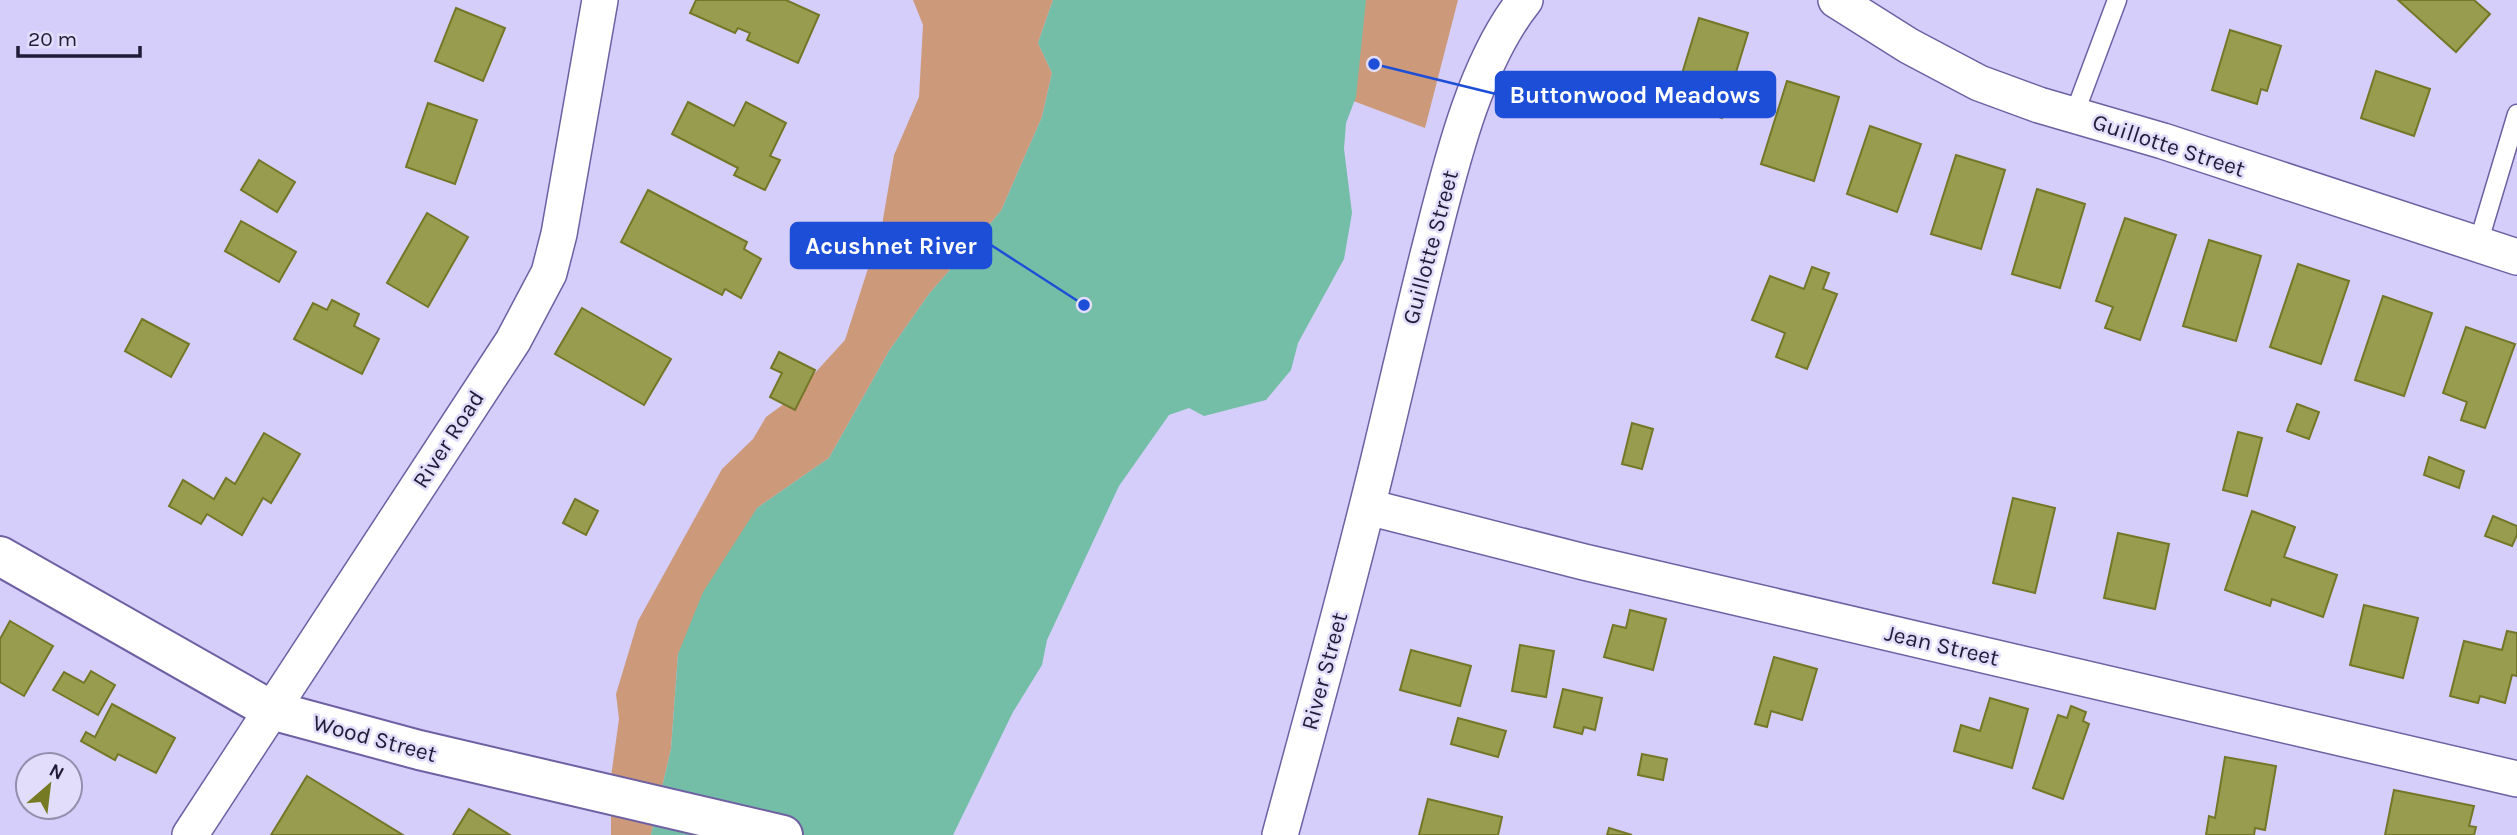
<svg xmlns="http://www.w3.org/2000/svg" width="2517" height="835" font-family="Karla,sans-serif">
<rect width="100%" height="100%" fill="#d5cefa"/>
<!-- green -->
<g fill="#cc997a">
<path d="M 913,0 L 1053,0 L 1038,43 L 1052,73 L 1042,117 L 1001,211 L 929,294 L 889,351 L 829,458 L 757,508 L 678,654 L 671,749 L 651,835 L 611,835 L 611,777 L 619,719 L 616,694 L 638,621 L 722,469 L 753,439 L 766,417 L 792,398 L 845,340 L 882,225 L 894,155 L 919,97 L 923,25 Z"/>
<path d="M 1330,0 L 1458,0 L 1425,128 L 1303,82 Z"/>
</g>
<!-- water -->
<path fill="#74bda6" d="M 1053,0 L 1366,0 L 1356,97 L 1346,123 L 1344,149 L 1352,213 L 1344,259 L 1298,343 L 1291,370 L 1266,400 L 1204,416 L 1189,408 L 1169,415 L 1119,486 L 1047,640 L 1042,665 L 1013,712 L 953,835 L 651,835 L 671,749 L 678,654 L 703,592 L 757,508 L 829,458 L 889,351 L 929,294 L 1001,211 L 1042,117 L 1052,73 L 1038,43 Z"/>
<!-- building -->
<g fill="#979c4e" stroke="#737727" stroke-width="2">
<path d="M 696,0 L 786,0 L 819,15 L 798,63 L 747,40 L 750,33 L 738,28 L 735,33 L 690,13 Z"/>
<path d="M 2398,0 L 2474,0 L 2490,14 L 2456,52 Z"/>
<path d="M 456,8 L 505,28 L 483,81 L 435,61 Z"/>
<path d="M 1699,18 L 1748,33 L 1722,118 L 1673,103 Z"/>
<path d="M 2230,30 L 2281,46 L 2267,91 L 2261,89 L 2257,104 L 2212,90 Z"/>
<path d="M 2376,71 L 2430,89 L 2414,136 L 2361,118 Z"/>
<path d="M 1787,81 L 1839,97 L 1814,181 L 1761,164 Z"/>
<path d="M 688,102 L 734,126 L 746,102 L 786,123 L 770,156 L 780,160 L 765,190 L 734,175 L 738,168 L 672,134 Z"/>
<path d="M 428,103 L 477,120 L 455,184 L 406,167 Z"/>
<path d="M 1870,126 L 1921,144 L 1897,212 L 1847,194 Z"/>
<path d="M 1956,155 L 2005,170 L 1981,249 L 1931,234 Z"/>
<path d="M 259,160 L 295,182 L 277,212 L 241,190 Z"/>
<path d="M 2037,189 L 2085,204 L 2060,288 L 2012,274 Z"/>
<path d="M 648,190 L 747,242 L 744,249 L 761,259 L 741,298 L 725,289 L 722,295 L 621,242 Z"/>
<path d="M 427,213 L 468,237 L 428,307 L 387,283 Z"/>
<path d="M 2125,218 L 2176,235 L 2140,340 L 2105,328 L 2113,307 L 2096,301 Z"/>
<path d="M 241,221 L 296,252 L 279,282 L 225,251 Z"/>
<path d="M 2209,240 L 2261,256 L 2236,341 L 2183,326 Z"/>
<path d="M 2298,264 L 2349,281 L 2321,364 L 2270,347 Z"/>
<path d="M 1812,267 L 1829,273 L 1823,289 L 1837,294 L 1807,369 L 1776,357 L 1785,333 L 1752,320 L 1770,276 L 1804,289 Z"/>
<path d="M 2383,296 L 2432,313 L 2404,396 L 2355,380 Z"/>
<path d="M 332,300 L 359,314 L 354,326 L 379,339 L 362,374 L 294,339 L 313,303 L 327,310 Z"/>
<path d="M 582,308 L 671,359 L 644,405 L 555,354 Z"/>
<path d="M 142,319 L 189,344 L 171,377 L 125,351 Z"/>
<path d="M 2466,327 L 2515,344 L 2485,428 L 2461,420 L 2467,402 L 2443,393 Z"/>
<path d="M 779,352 L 815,370 L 795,410 L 770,397 L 782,373 L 771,368 Z"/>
<path d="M 2297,404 L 2319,412 L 2309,439 L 2287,431 Z"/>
<path d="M 1632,423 L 1653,429 L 1642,469 L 1622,464 Z"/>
<path d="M 2238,432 L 2262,438 L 2247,496 L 2223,490 Z"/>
<path d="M 264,433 L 300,454 L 271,503 L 263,498 L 242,535 L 207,514 L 201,524 L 169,506 L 183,480 L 214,499 L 226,478 L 235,484 Z"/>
<path d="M 2429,457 L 2464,471 L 2459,488 L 2424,475 Z"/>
<path d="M 2013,498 L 2055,508 L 2035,593 L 1993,583 Z"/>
<path d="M 575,499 L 598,511 L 586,535 L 563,523 Z"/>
<path d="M 2252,511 L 2295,527 L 2284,557 L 2337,575 L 2323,617 L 2272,599 L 2270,606 L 2225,590 Z"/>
<path d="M 2493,516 L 2517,526 L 2517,535 L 2512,546 L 2485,536 Z"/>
<path d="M 2118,533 L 2169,544 L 2155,609 L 2104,598 Z"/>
<path d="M 2364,605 L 2418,618 L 2403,678 L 2350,665 Z"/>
<path d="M 1630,610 L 1666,619 L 1653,670 L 1604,657 L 1613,625 L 1626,628 Z"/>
<path d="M 10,621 L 53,646 L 24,696 L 0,682 L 0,639 Z"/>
<path d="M 2507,631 L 2517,633 L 2517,676 L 2512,675 L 2505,703 L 2480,696 L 2478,703 L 2450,696 L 2464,641 L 2502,650 Z"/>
<path d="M 1520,645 L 1554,651 L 1546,697 L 1512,691 Z"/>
<path d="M 1411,650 L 1471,666 L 1460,706 L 1400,690 Z"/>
<path d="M 1774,657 L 1817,669 L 1802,720 L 1771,711 L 1767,727 L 1755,724 Z"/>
<path d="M 91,671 L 115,685 L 98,715 L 53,690 L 64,672 L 84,683 Z"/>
<path d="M 1563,689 L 1602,698 L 1595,730 L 1584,727 L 1582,734 L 1554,727 Z"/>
<path d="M 1990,698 L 2028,709 L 2012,768 L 1954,751 L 1961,725 L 1980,731 Z"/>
<path d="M 112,704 L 175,738 L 156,773 L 118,754 L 115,760 L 81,741 L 86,732 L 95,737 Z"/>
<path d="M 2071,706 L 2086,712 L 2083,721 L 2089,724 L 2063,799 L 2033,788 L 2058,715 L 2067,718 Z"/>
<path d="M 1458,718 L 1506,731 L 1498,757 L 1451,744 Z"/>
<path d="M 1642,754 L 1667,759 L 1663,780 L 1638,775 Z"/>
<path d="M 2225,757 L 2276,766 L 2265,830 L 2255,828 L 2254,835 L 2206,835 L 2209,816 L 2215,818 Z"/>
<path d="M 307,776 L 403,835 L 271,835 Z"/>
<path d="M 2394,790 L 2474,806 L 2469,826 L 2476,827 L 2474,835 L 2385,835 Z"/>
<path d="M 1428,799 L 1502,817 L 1498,835 L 1419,835 Z"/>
<path d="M 469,809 L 510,835 L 453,835 Z"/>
<path d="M 1609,828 L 1632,835 L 1607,835 Z"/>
</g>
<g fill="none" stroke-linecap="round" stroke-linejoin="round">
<defs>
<g id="service">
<path d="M 2074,115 L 2117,0"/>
<path d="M 2478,244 L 2517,114"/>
</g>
<g id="minor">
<path d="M 1836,0 L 1909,46 L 1979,83 L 2039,105 L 2163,141 L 2517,257"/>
<path d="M 1368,507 L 1584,562 L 2517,779"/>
<path d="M 190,835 L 513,341 L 549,273 L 559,234 L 600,0"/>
<path d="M 1280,835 C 1315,706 1351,576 1382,446 C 1399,375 1415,305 1433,235 C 1452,160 1476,61 1525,0"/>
</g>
<path id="tertiary" d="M 0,556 L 271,710 L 419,750 L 783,835"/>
</defs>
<!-- service casing -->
<use href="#service" stroke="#6e60a2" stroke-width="21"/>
<!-- minor casing -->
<use href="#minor" stroke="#6e60a2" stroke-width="38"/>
<!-- tertiary casing -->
<use href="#tertiary" stroke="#6e60a2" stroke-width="42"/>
<!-- service -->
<use href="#service" stroke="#fff" stroke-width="18"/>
<!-- minor -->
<use href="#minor" stroke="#fff" stroke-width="35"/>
<!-- tertiary -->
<use href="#tertiary" stroke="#fff" stroke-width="38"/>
</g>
<g text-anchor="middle" stroke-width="5" stroke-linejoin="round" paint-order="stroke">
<!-- street labels -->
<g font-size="23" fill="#211b37" stroke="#e2ddfb">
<text transform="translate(2169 145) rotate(18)" y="8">Guillotte Street</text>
<text transform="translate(1430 247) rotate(-75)" y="8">Guillotte Street</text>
<text transform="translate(448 439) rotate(-57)" y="8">River Road</text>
<text transform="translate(1942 645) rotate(13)" y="8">Jean Street</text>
<text transform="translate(1324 671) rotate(-75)" y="8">River Street</text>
<text transform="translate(375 738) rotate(15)" y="8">Wood Street</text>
</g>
</g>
<!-- callouts -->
<path fill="none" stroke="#1d4ed8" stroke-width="2.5" d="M1374 64L1496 94M1084 305L991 245"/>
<g fill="#1d4ed8" stroke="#e2ddfb" stroke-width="2.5">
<circle cx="1374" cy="64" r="7"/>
<circle cx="1084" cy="305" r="7"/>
</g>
<g fill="#1d4ed8" stroke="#1d4ed8" stroke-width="2.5">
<rect x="1496" y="72" width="279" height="45" rx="7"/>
<rect x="791" y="223" width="200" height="45" rx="7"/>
</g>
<g font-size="24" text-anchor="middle" font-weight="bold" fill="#fff">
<text x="1635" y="103">Buttonwood Meadows</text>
<text x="891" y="254">Acushnet River</text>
</g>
<!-- north arrow -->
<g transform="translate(49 786) rotate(28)"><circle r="33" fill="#e2ddfb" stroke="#958fad" stroke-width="2"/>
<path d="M0-5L12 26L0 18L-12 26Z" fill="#767a23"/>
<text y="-10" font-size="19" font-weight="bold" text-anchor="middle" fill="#211b37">N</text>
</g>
<!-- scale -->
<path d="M18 46v10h122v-10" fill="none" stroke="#211b37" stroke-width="3.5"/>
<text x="28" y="46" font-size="21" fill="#211b37" stroke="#e2ddfb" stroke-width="5" paint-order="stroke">20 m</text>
</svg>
